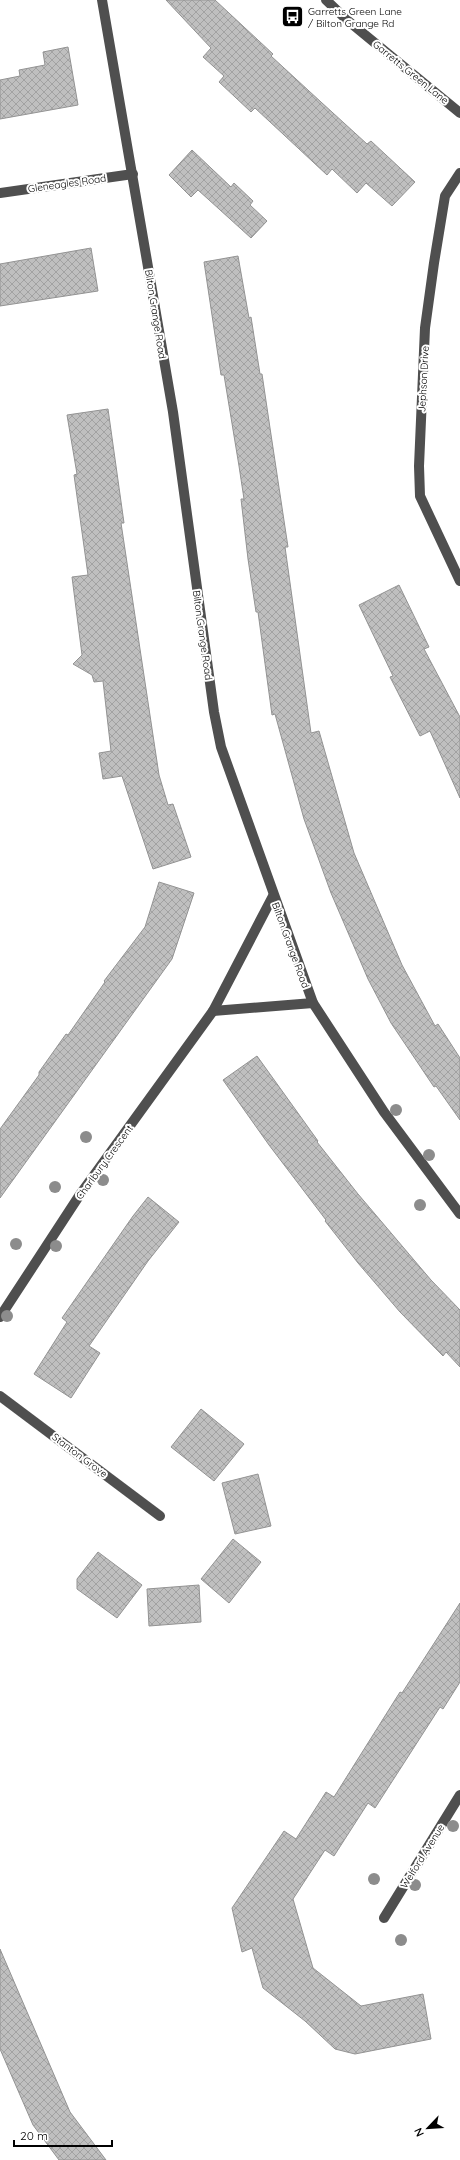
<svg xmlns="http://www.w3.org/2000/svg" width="460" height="2160" font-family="Quicksand,sans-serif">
<defs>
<pattern id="building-cross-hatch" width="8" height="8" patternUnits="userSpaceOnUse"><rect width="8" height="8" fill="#bfbfbf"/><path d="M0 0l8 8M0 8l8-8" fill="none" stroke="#a2a2a2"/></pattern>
</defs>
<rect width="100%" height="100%" fill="#fff"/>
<!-- building -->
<g fill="url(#building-cross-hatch)" stroke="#939393">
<path d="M 166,0 L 215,0 L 273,54 L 271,56 L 321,102 L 367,144 L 371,141 L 415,182 L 392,206 L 366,183 L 357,193 L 332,169 L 327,175 L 255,108 L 251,112 L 219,82 L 224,76 L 203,57 L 211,48 Z"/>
<path d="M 68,47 L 78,105 L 0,119 L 0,80 L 20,76 L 19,70 L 45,65 L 43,52 Z"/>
<path d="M 192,150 L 231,187 L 234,183 L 253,201 L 250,205 L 267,221 L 251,238 L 198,190 L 191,197 L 169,175 Z"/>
<path d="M 91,248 L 98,291 L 0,306 L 0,264 Z"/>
<path d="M 238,256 L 249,318 L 251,317 L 260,374 L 262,374 L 270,428 L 288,547 L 285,547 L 311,733 L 319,731 L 354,853 L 402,965 L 435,1026 L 438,1024 L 460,1058 L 460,1120 L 436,1086 L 434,1087 L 391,1023 L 368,979 L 331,893 L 304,819 L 275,714 L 272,715 L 258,612 L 256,612 L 248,559 L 241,499 L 244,499 L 239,466 L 224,375 L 221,375 L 204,262 Z"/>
<path d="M 108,409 L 124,523 L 121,523 L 159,775 L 168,805 L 173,804 L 191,857 L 153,869 L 122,776 L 103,779 L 99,753 L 111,751 L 103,681 L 94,682 L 92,675 L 73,664 L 82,655 L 72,577 L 88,575 L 74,475 L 77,474 L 67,415 Z"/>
<path d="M 399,585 L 429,647 L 424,649 L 460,717 L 460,798 L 430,731 L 420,736 L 390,677 L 393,676 L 359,605 Z"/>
<path d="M 159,882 L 194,893 L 172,959 L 0,1198 L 0,1129 L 39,1075 L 39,1072 L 66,1034 L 68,1035 L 105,982 L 104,981 L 145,927 Z"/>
<path d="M 257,1056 L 318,1141 L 317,1142 L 358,1194 L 431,1280 L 460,1310 L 460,1367 L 446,1352 L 443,1356 L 400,1312 L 358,1263 L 325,1221 L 326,1220 L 269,1145 L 223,1080 Z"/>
<path d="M 148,1197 L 179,1222 L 148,1261 L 89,1346 L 100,1353 L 71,1398 L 34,1374 L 67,1322 L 62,1318 L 133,1216 Z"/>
<path d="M 201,1409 L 244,1444 L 214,1481 L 171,1447 Z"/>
<path d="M 258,1474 L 271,1526 L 235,1534 L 222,1483 Z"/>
<path d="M 233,1539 L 261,1562 L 229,1603 L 201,1579 Z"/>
<path d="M 98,1552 L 142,1585 L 117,1618 L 77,1589 L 77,1579 Z"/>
<path d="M 199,1585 L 201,1622 L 149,1626 L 147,1589 Z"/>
<path d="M 460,1603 L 460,1682 L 443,1709 L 440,1707 L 375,1808 L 368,1803 L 334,1856 L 325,1850 L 293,1899 L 313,1968 L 361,2006 L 423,1994 L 431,2039 L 355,2054 L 335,2049 L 305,2021 L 263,1988 L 252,1948 L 242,1952 L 232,1908 L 284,1831 L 296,1839 L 326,1792 L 334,1797 L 400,1692 L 402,1693 Z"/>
<path d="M 0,1949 L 70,2112 L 106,2160 L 59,2160 L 33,2125 L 0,2049 Z"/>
</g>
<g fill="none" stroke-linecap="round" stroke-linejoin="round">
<!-- minor -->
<g stroke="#4f4f4f" stroke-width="10">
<path d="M 102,0 L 173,412 L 214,712 L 221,747 L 313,1003 L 384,1112 L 460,1214"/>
<path d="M 326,0 L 347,20 L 460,113"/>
<path d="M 460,173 L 445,196 L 434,263 L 425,328 L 419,466 L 420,496 L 460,581"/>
<path d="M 0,193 L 133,174"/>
<path d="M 213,1011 L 313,1003"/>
<path d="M 0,1317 L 79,1196 L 213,1011 L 273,896"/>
<path d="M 0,1396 L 160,1516"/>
<path d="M 384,1918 L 460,1795"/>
</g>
</g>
<!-- trees -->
<g fill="#8c8c8c">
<circle cx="396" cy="1110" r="6"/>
<circle cx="86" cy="1137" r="6"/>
<circle cx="429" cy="1155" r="6"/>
<circle cx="103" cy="1180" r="6"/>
<circle cx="55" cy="1187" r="6"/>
<circle cx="420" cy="1205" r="6"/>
<circle cx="16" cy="1244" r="6"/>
<circle cx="56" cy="1246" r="6"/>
<circle cx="7" cy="1316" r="6"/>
<circle cx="453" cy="1826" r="6"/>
<circle cx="374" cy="1879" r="6"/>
<circle cx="415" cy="1885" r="6"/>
<circle cx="401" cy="1940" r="6"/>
</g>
<!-- icons -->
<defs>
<symbol id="bus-square" viewBox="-11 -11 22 22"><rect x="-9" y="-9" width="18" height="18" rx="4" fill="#000" stroke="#fff"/><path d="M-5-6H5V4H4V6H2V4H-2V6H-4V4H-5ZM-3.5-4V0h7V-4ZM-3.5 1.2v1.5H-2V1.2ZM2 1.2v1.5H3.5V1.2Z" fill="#fff"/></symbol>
</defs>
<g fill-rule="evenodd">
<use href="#bus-square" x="280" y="4" width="25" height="25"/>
</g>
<g text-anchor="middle" stroke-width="4" stroke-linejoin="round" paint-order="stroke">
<!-- poi labels -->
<g font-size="10" fill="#000" stroke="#fff" text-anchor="start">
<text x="308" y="15">Garretts Green Lane<tspan x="308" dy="12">/ Bilton Grange Rd</tspan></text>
</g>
<!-- street labels -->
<g font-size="10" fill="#000" stroke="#fff">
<text transform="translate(411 72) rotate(39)" y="4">Garretts Green Lane</text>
<text transform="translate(67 183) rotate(-8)" y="4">Gleneagles Road</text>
<text transform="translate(156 314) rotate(81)" y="4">Bilton Grange Road</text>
<text transform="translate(423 379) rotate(-87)" y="4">Jephson Drive</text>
<text transform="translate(203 635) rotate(82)" y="4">Bilton Grange Road</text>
<text transform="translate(291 945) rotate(70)" y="4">Bilton Grange Road</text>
<text transform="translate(104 1162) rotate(-54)" y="4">Charlbury Crescent</text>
<text transform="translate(80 1455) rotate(37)" y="4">Stanton Grove</text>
<text transform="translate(422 1856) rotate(-58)" y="4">Welford Avenue</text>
</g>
</g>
<!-- north arrow -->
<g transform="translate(428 2128) rotate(245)" stroke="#ffffff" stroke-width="3" paint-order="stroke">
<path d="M0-3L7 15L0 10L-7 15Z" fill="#000000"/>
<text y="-6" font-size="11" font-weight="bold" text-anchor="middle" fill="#000000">N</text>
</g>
<!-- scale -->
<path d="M14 2140v6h98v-6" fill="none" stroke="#000000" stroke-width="2"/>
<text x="20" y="2140" font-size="12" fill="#000000" stroke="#ffffff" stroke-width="3" paint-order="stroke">20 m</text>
</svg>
